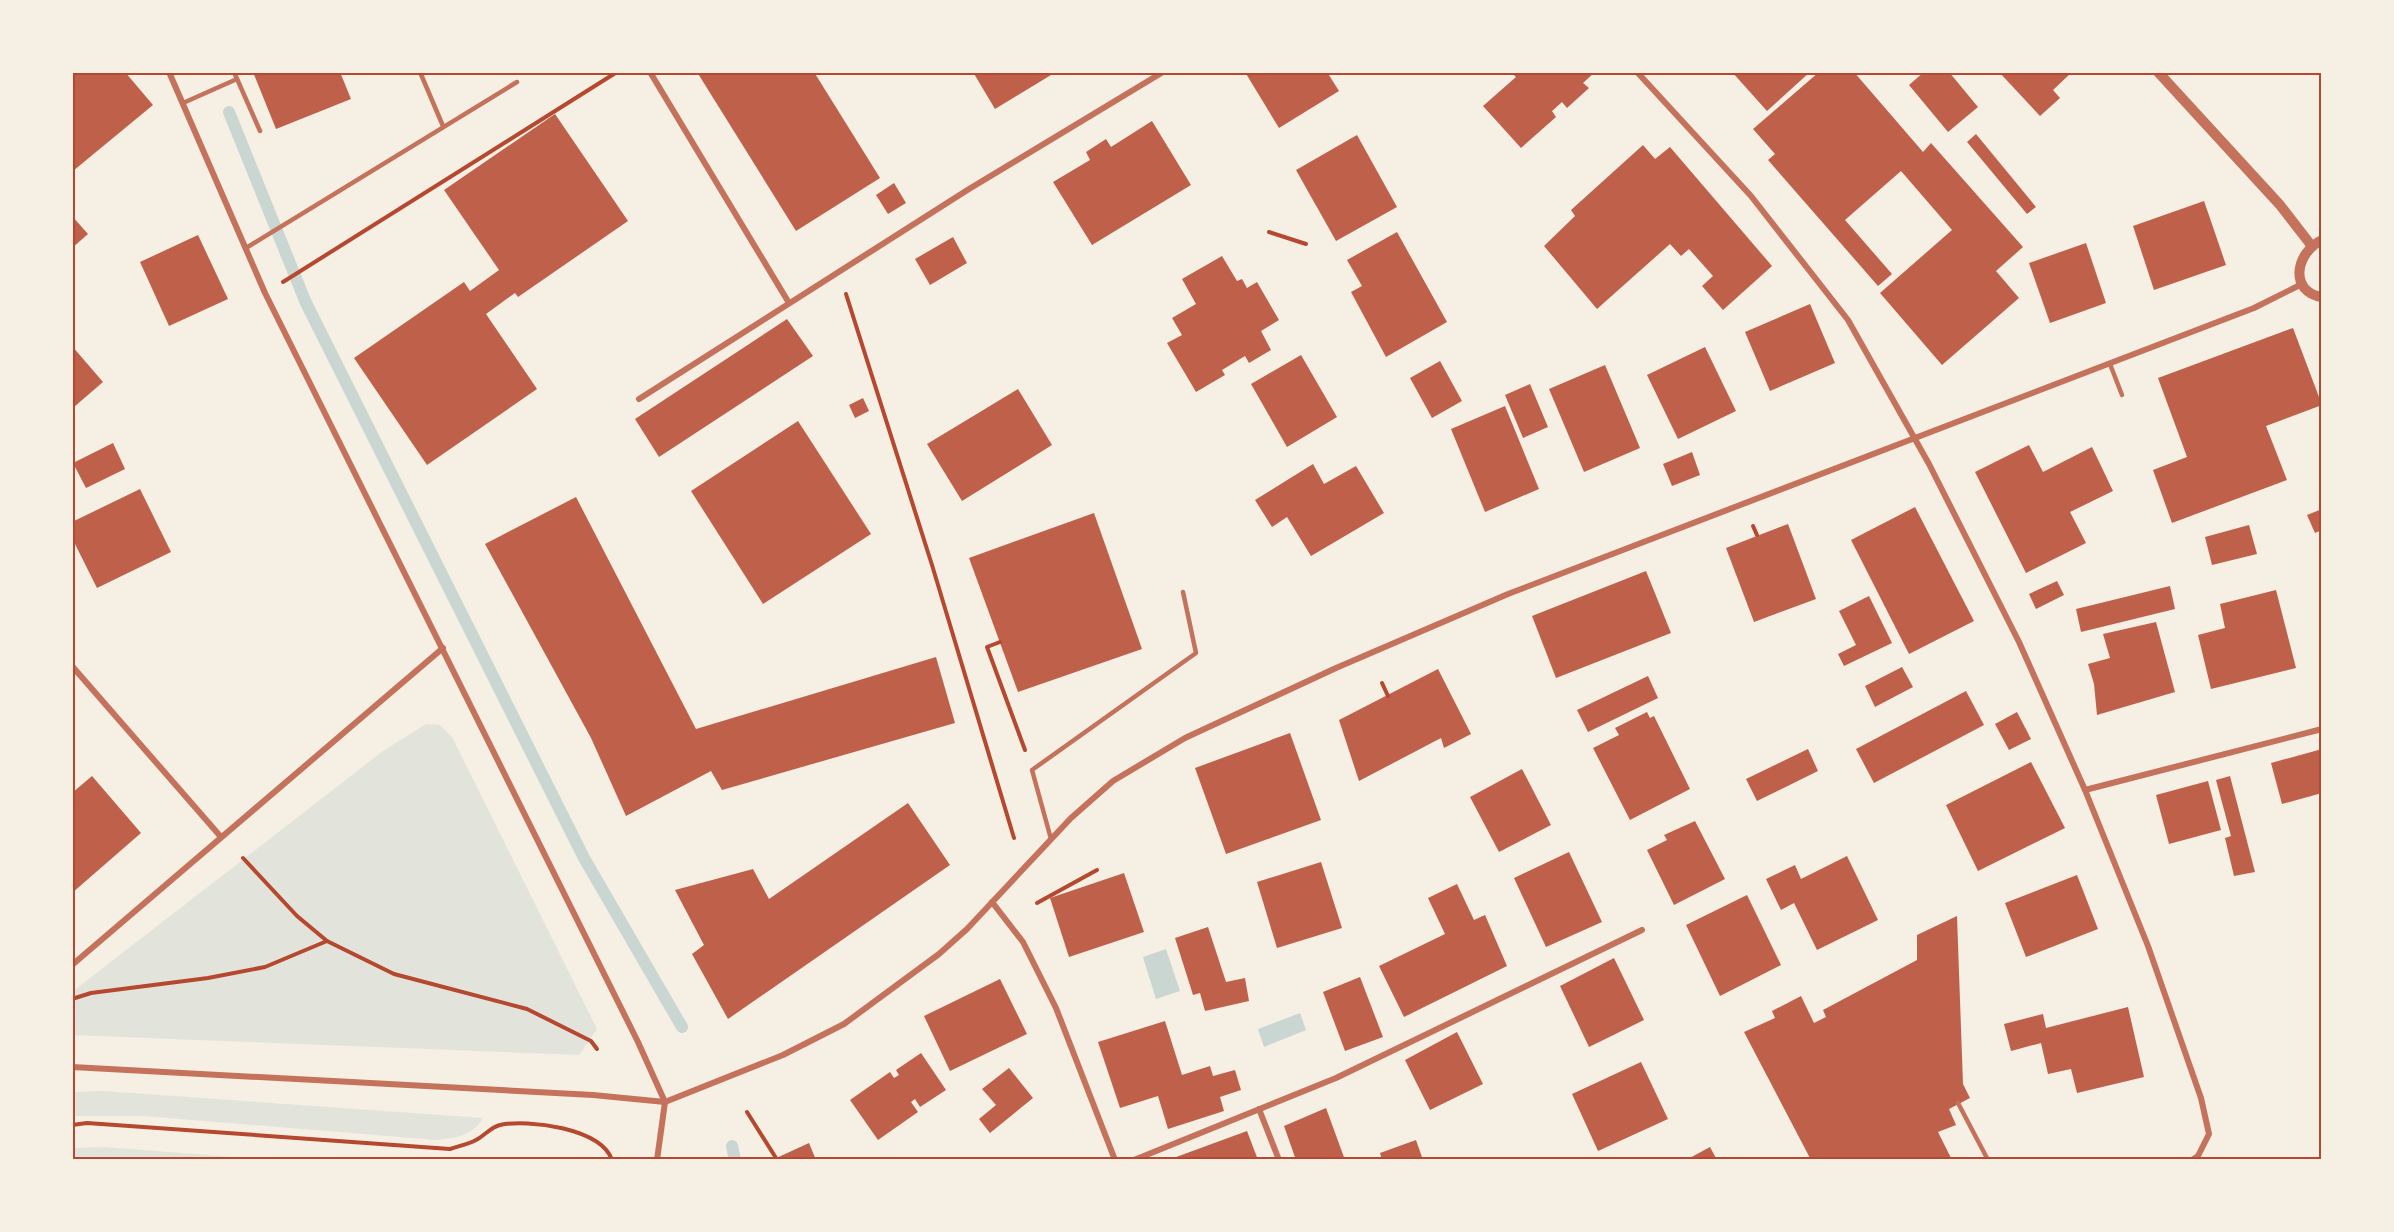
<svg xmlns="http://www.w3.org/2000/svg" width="2394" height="1232" font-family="Commissioner,sans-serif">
<rect width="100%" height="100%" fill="#f6efe4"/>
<!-- green -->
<g fill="#e2e4dc">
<path d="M 426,724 L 440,725 L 452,737 L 597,1029 L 579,1055 L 72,1035 L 72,992 L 383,751 Z"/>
<path d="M 103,1091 L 483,1118 C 473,1136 455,1138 436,1140 L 143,1116 L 72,1116 L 72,1092 Z"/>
<path d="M 105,1147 L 273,1160 L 72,1160 L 72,1148 Z"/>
</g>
<!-- water -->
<g fill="#c9d6d2">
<path d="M 1166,949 L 1180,991 L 1156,999 L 1143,957 Z"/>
<path d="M 1300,1013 L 1306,1030 L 1264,1047 L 1258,1029 Z"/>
</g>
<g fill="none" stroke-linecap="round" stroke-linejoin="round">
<!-- stream -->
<g stroke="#c9d6d2" stroke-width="12">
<path d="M 229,112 L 306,303 L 584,858 L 682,1027"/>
<path d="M 732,1146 L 735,1160"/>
</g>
</g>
<!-- building -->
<g fill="#bf614a">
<path d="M 72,72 L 125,72 L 153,105 L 73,171 Z"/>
<path d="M 253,72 L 340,72 L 351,99 L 276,129 Z"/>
<path d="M 697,72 L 814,72 L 880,178 L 796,231 Z"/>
<path d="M 973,72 L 1056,72 L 995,109 Z"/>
<path d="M 1245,72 L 1327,72 L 1339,91 L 1279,128 Z"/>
<path d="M 1511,72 L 1595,72 L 1583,83 L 1589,88 L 1567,108 L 1562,102 L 1552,111 L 1556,117 L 1521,148 L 1483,106 L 1516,77 Z"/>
<path d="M 1732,72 L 1810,72 L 1767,111 Z"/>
<path d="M 1819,72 L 1854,72 L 1923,152 L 1931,143 L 2023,247 L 1996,271 L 2019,298 L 1942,365 L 1880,293 L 1952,230 L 1901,171 L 1845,220 L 1892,274 L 1878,286 L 1768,160 L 1775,154 L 1753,129 Z"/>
<path d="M 1924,72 L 1949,72 L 1978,107 L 1948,132 L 1909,85 Z"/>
<path d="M 1999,72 L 2072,72 L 2053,90 L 2060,98 L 2040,116 Z"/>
<path d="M 555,114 L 628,221 L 518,297 L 515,293 L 486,314 L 537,389 L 427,465 L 354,358 L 464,282 L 470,291 L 499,270 L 444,190 Z"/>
<path d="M 1152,121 L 1191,185 L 1092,245 L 1053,182 L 1090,160 L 1086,152 L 1106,139 L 1111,147 Z"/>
<path d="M 1976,134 L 2036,207 L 2027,214 L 1967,142 Z"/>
<path d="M 1357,135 L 1397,207 L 1336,241 L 1296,170 Z"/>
<path d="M 1643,145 L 1655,159 L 1670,147 L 1772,266 L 1723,310 L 1702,286 L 1713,276 L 1689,249 L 1681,256 L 1670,244 L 1597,309 L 1544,246 L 1575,216 L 1571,210 Z"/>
<path d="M 894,183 L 906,203 L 888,214 L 876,195 Z"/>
<path d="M 2204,201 L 2226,265 L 2154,290 L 2133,226 Z"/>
<path d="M 72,216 L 88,234 L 72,248 Z"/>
<path d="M 1397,232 L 1447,322 L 1386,357 L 1351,292 L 1362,286 L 1347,260 Z"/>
<path d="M 198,235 L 228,299 L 169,326 L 140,262 Z"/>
<path d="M 953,237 L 967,263 L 930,285 L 915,259 Z"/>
<path d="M 2086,243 L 2106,303 L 2050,323 L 2029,263 Z"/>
<path d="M 1222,256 L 1237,281 L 1242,279 L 1247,288 L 1257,282 L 1279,320 L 1261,331 L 1271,350 L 1249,363 L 1245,356 L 1222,370 L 1225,375 L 1196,392 L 1167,343 L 1182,335 L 1172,318 L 1196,304 L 1182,279 Z"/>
<path d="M 1810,304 L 1835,363 L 1770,391 L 1745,332 Z"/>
<path d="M 787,319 L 813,356 L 659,457 L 635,419 Z"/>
<path d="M 2293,328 L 2322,405 L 2266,426 L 2287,480 L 2172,523 L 2153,470 L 2187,457 L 2158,378 Z"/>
<path d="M 72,346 L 103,382 L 74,407 L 72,404 Z"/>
<path d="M 1705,347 L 1736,411 L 1678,439 L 1647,375 Z"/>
<path d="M 1301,355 L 1337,417 L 1287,447 L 1251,384 Z"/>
<path d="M 1440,361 L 1462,401 L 1432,418 L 1410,378 Z"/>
<path d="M 1605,365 L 1640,448 L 1584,472 L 1549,389 Z"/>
<path d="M 1530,384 L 1548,427 L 1523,438 L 1505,395 Z"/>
<path d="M 1018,389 L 1052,445 L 962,501 L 927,444 Z"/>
<path d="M 863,398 L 869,411 L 855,418 L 849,405 Z"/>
<path d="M 1505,406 L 1539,489 L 1485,512 L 1451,429 Z"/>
<path d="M 798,421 L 871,534 L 763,604 L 691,491 Z"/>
<path d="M 113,443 L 125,469 L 86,488 L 73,463 Z"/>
<path d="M 2029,445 L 2043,472 L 2092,447 L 2113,491 L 2070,512 L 2086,543 L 2026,573 L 1975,472 Z"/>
<path d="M 1692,452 L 1700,475 L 1672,486 L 1663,464 Z"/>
<path d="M 1313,464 L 1324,484 L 1356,466 L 1384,513 L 1311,556 L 1287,517 L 1272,527 L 1255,500 Z"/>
<path d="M 140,489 L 171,552 L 97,588 L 72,538 L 72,522 Z"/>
<path d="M 576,497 L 696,729 L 936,657 L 955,723 L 722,790 L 711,771 L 626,816 L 591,738 L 485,544 Z"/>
<path d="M 1915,507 L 1974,621 L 1909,654 L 1851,540 Z"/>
<path d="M 2322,509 L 2322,530 L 2315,533 L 2307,515 Z"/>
<path d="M 1094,513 L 1142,649 L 1018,692 L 969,558 Z"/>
<path d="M 1788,524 L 1816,599 L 1754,622 L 1726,548 Z"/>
<path d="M 2249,525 L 2257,554 L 2212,565 L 2205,537 Z"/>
<path d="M 1646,571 L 1671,633 L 1556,678 L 1532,616 Z"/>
<path d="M 2057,581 L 2064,595 L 2036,609 L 2029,594 Z"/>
<path d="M 2170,586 L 2175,609 L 2081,632 L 2076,609 Z"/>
<path d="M 2276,590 L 2296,668 L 2211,689 L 2198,635 L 2225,628 L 2220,604 Z"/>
<path d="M 1869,596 L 1892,643 L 1844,666 L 1838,654 L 1856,645 L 1839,611 Z"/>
<path d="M 2156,622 L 2175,692 L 2097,715 L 2094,684 L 2088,664 L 2110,658 L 2103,634 Z"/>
<path d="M 1902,667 L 1913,687 L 1875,707 L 1865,686 Z"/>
<path d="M 1438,669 L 1471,734 L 1444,748 L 1441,738 L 1359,781 L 1339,720 Z"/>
<path d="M 1648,676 L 1658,698 L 1588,732 L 1577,710 Z"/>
<path d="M 1966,691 L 1984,725 L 1874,783 L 1856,749 Z"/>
<path d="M 1647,712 L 1650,718 L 1654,716 L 1690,789 L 1630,820 L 1593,748 L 1619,735 L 1615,728 Z"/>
<path d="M 2017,712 L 2031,739 L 2009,750 L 1995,724 Z"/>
<path d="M 1290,733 L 1321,820 L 1226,854 L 1195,768 Z"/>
<path d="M 1808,749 L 1818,771 L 1757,801 L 1746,779 Z"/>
<path d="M 2322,749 L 2322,793 L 2282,804 L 2271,763 Z"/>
<path d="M 2031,762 L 2065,828 L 1978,871 L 1946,805 Z"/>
<path d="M 1522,769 L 1551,825 L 1499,852 L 1470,797 Z"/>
<path d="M 92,776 L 141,833 L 72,893 L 72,793 Z"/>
<path d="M 2230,776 L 2255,872 L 2234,876 L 2225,838 L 2231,836 L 2216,780 Z"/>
<path d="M 2208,781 L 2221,830 L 2169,844 L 2156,795 Z"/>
<path d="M 908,803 L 950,865 L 728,1019 L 692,954 L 704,945 L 675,890 L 753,869 L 769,899 Z"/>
<path d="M 1695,821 L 1725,879 L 1674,905 L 1647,850 L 1667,840 L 1664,835 Z"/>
<path d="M 1569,852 L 1602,922 L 1546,947 L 1514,878 Z"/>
<path d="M 1847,856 L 1878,920 L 1817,950 L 1794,903 L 1781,910 L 1766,879 L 1795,865 L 1801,879 Z"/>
<path d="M 1321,862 L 1342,928 L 1277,948 L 1257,882 Z"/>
<path d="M 1124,873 L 1144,932 L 1069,957 L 1050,898 Z"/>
<path d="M 2077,875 L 2098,929 L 2026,957 L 2005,903 Z"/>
<path d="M 1457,884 L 1474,920 L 1485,915 L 1507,966 L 1404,1017 L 1379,966 L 1445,934 L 1428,898 Z"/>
<path d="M 1747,895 L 1781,965 L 1720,996 L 1686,925 Z"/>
<path d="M 1957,916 L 1963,1084 L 1970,1098 L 1949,1109 L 1956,1125 L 1938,1132 L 1952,1160 L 1811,1160 L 1744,1032 L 1775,1018 L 1772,1011 L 1801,996 L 1814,1023 L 1826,1017 L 1823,1010 L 1917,960 L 1917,935 Z"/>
<path d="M 1208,927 L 1226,982 L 1245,978 L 1249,1001 L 1205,1011 L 1200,993 L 1193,995 L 1175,938 Z"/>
<path d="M 1614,958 L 1644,1020 L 1589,1047 L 1560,986 Z"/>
<path d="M 1360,977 L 1383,1037 L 1345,1051 L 1323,992 Z"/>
<path d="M 1000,979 L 1027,1034 L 950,1071 L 924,1016 Z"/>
<path d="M 2128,1007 L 2144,1077 L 2077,1093 L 2071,1069 L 2048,1074 L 2041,1043 L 2011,1051 L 2004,1024 L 2043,1014 L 2046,1028 Z"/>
<path d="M 1165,1021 L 1182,1075 L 1210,1066 L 1213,1076 L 1235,1070 L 1241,1090 L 1220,1097 L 1224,1111 L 1168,1129 L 1158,1096 L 1120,1108 L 1098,1042 Z"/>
<path d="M 1457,1032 L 1483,1084 L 1430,1110 L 1405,1060 Z"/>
<path d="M 921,1053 L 946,1090 L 920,1107 L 915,1099 L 911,1102 L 918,1112 L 878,1140 L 850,1100 L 890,1072 L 894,1078 L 899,1075 L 896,1070 Z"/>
<path d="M 1641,1062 L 1668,1119 L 1598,1151 L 1572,1094 Z"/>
<path d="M 1009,1068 L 1033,1098 L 990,1133 L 979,1119 L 996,1105 L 982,1089 Z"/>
<path d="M 1326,1108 L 1345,1160 L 1296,1160 L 1284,1126 Z"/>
<path d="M 1247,1131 L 1258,1160 L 1168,1160 Z"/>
<path d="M 1416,1140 L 1423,1160 L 1382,1160 L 1380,1153 Z"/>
<path d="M 809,1143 L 816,1160 L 772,1160 Z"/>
<path d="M 1710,1147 L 1717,1160 L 1686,1160 Z"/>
</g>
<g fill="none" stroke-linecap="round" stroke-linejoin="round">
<!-- path -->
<g stroke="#b5482f" stroke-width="4">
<path d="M 1269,232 L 1306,244"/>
<path d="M 283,282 L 617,72"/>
<path d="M 846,294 L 932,565 L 1014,838"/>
<path d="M 1753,526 L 1757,535"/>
<path d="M 1000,642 L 987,647 L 1025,750"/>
<path d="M 1382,683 L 1388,696"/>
<path d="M 243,858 L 297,916 L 327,941 L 394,974 L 527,1009 L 591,1041 L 597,1049"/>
<path d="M 1037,903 L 1097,870"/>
<path d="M 72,999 L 91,993 L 208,978 L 265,967 L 327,941"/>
<path d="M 747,1112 L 776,1158"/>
<path d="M 72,1125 L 87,1123 L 450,1149 C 459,1146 469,1144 476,1140 C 484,1136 491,1127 500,1125 C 528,1119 601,1128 612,1160"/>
</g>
<!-- service -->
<g stroke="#c5725c" stroke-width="4.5">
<path d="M 234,72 L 260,131"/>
<path d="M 420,72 L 443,126"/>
<path d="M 183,103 L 237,79"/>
<path d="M 246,248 L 517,82"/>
<path d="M 2110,364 L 2122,395"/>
<path d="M 1051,839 L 1032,770 L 1196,653 L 1183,592"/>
<path d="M 1958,1103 L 1988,1160"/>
</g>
<!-- minor -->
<g stroke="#c5725c" stroke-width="6">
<path d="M 169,72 L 265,293 L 638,1042 L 665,1102 L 657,1160"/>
<path d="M 650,72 L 789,303"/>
<path d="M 1637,72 L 1751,196 L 1848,320 L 1929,464 L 2019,642 L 2085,790 L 2148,946 L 2201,1098 L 2209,1134 L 2198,1156 L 2192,1160"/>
<path d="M 639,399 L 969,189 L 1163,72"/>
<path d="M 72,666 L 221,837"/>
<path d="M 2085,790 L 2322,729"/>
<path d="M 992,902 L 1023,942 L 1056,1008 L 1115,1160"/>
<path d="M 72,965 L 443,648"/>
<path d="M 72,1067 L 593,1095 L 665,1102 L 783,1055 L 844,1024 L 939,954 L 967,929 L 1071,818 L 1113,781 L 1185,738 L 1336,668 L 1508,594 L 2254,308 L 2302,284"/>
<path d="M 1259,1109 L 1279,1160"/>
<path d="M 1134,1160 L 1336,1078 L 1642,930"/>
</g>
<!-- tertiary -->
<g stroke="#c5725c" stroke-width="10">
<path d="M 2158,72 L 2280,205 L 2311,245"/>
<path d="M 2322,240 C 2295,253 2289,292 2322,297"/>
</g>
</g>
<!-- border -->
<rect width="2394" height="1232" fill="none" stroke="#f6efe4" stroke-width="147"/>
<rect x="74" y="74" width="2246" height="1084" fill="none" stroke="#b5482f" stroke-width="2"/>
</svg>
